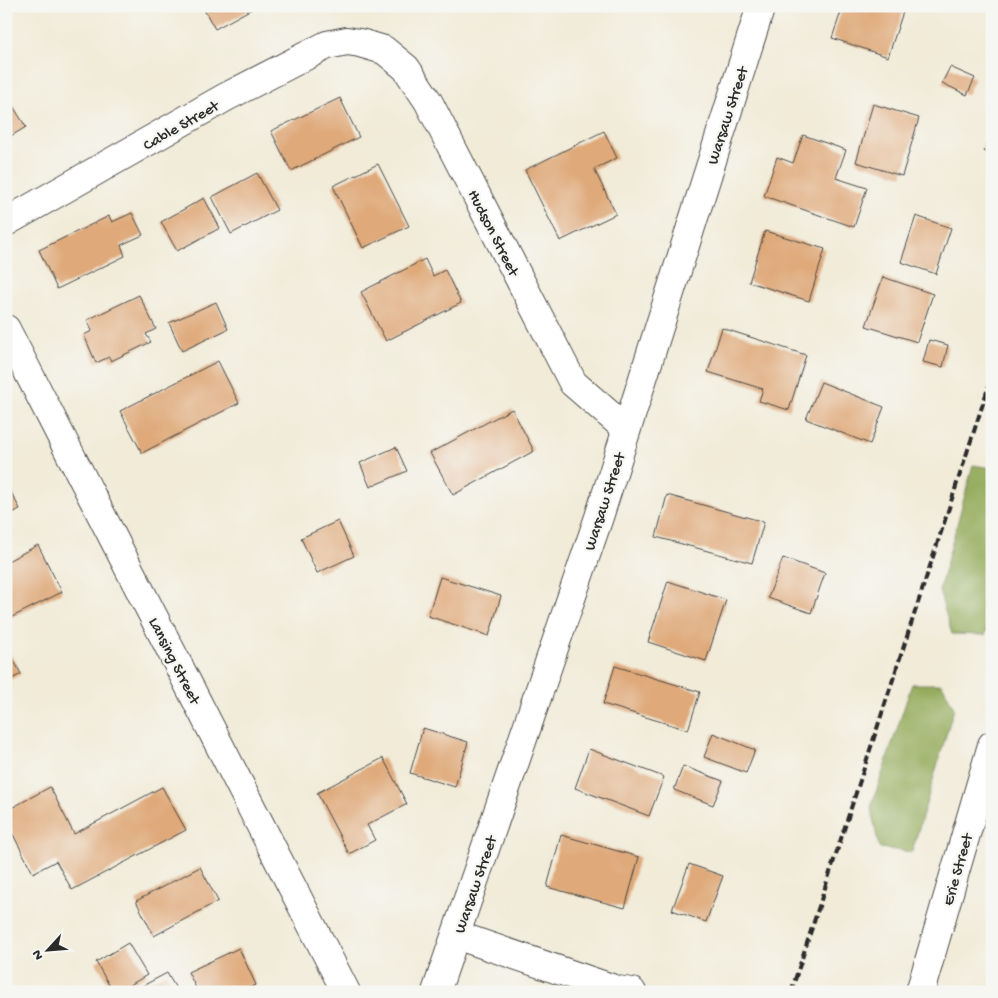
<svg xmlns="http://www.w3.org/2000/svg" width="998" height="998" font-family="'Gochi Hand',sans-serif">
<rect width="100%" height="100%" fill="#f6f6f2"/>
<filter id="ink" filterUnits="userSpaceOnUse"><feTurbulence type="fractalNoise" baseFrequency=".02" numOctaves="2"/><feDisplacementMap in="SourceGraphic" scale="10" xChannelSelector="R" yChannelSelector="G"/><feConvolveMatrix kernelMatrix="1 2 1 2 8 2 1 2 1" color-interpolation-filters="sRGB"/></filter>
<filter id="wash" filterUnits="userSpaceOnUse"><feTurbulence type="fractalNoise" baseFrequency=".0096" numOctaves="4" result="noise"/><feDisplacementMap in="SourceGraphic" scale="20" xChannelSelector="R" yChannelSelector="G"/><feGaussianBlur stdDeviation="1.12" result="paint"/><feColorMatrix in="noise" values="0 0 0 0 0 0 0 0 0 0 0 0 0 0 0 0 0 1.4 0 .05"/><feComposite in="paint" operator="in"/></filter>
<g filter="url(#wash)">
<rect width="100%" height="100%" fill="#f1ebd8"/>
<!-- forest -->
<g fill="#96ad5f" stroke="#606c45">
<path d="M 973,465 L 992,468 L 992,616 L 985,635 L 952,634 L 939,591 Z"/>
<path d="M 912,684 L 942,684 L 954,708 L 912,852 L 879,848 L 871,807 Z"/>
</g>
<g id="blocks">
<!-- building -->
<g fill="#dfa979">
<path d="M 202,6 L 257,6 L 215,29 Z"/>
<path d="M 843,6 L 905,6 L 888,57 L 832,38 Z"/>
<path d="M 950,67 L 975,78 L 967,95 L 942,83 Z"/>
<path d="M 6,95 L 26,127 L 6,139 Z"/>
<path d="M 340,98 L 359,137 L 291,171 L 271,131 Z"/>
<path d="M 873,104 L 919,118 L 902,176 L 856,162 Z"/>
<path d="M 604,131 L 617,158 L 594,169 L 616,214 L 560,241 L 525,170 Z"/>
<path d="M 992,132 L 992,155 L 984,151 Z"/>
<path d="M 803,135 L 846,150 L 836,178 L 867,188 L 854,227 L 764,196 L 777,157 L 793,163 Z"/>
<path d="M 378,164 L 409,226 L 363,248 L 333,186 Z"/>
<path d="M 257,173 L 277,210 L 231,234 L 212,197 Z"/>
<path d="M 204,198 L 220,228 L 177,251 L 161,222 Z"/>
<path d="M 132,213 L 143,235 L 121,245 L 125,256 L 57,289 L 39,250 L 109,216 L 112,222 Z"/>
<path d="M 916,216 L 951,228 L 936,274 L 901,262 Z"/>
<path d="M 765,231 L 825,249 L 809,301 L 749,282 Z"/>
<path d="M 425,259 L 433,276 L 445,270 L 461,303 L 386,341 L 361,292 Z"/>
<path d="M 883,277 L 933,294 L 917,342 L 866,326 Z"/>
<path d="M 139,295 L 156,329 L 146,334 L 151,342 L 111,361 L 109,357 L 96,363 L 84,335 L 92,331 L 87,320 Z"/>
<path d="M 216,302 L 228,329 L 182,351 L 169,323 Z"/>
<path d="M 722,328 L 806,355 L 789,410 L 759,401 L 763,389 L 708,372 Z"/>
<path d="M 929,340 L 948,345 L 943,367 L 923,362 Z"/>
<path d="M 218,361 L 239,403 L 142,453 L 120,411 Z"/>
<path d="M 821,382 L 884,407 L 870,444 L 806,419 Z"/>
<path d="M 512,409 L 534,451 L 453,495 L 430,453 Z"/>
<path d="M 396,447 L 407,471 L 370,487 L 360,463 Z"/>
<path d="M 6,483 L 20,509 L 6,516 Z"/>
<path d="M 667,495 L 764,522 L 752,563 L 656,537 Z"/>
<path d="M 338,521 L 354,556 L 317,573 L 301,538 Z"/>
<path d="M 38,545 L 62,592 L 6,620 L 6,562 Z"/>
<path d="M 783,558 L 825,573 L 811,613 L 768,598 Z"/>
<path d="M 440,577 L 501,596 L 489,636 L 428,616 Z"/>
<path d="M 668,581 L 726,600 L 706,661 L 648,642 Z"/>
<path d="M 6,645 L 21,674 L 6,682 Z"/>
<path d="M 615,666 L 700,692 L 688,730 L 603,704 Z"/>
<path d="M 423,728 L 468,742 L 455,787 L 410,773 Z"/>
<path d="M 713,733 L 755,750 L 746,773 L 704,757 Z"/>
<path d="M 589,749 L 664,777 L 649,816 L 575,788 Z"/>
<path d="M 383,758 L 407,804 L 367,825 L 375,840 L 349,854 L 317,793 Z"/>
<path d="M 683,766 L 723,781 L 713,805 L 674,790 Z"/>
<path d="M 50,787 L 74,834 L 162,787 L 186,830 L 72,890 L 56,861 L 33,873 L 6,821 L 6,811 Z"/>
<path d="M 561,835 L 639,857 L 625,908 L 547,887 Z"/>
<path d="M 689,864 L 723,876 L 706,922 L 672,910 Z"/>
<path d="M 200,867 L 218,901 L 154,936 L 136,901 Z"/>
<path d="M 128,943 L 147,975 L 118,992 L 113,992 L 96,962 Z"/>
<path d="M 239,948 L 256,985 L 241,992 L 198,992 L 188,972 Z"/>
<path d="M 167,973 L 178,992 L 131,992 Z"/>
</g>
</g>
</g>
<g filter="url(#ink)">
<use href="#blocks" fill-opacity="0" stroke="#494845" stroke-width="1"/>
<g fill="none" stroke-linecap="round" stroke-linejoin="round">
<defs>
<g id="street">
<path d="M 6,222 L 226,97 L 327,45 L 347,41 L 360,43 L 384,50 L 406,68 L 428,101 L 573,383 L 626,429"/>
<path d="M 6,329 L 346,992"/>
<path d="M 456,935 L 617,990 L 632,992"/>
<path d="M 436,992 L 599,517 L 761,6"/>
<path d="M 920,992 L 992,745"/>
</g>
</defs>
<!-- street casing -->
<use href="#street" stroke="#494845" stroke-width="30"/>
<!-- street -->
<use href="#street" stroke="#fff" stroke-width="28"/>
<!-- rail -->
<path stroke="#2b2b2b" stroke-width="4" stroke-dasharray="8 4" stroke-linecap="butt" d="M 791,992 L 992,376"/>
</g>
</g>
<g text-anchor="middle" stroke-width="4.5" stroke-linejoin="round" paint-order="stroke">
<!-- street labels -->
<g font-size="16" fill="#2b2b2b" stroke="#f6f6f2">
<text transform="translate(726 115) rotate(-72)" y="6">Warsaw Street</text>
<text transform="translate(180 124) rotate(-30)" y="6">Cable Street</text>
<text transform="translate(495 232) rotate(63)" y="6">Hudson Street</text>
<text transform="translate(603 501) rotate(-72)" y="6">Warsaw Street</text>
<text transform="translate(176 660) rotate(63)" y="6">Lansing Street</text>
<text transform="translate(956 869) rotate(-74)" y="6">Erie Street</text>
<text transform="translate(474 884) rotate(-71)" y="6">Warsaw Street</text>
</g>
</g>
<!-- margin -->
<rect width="998" height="998" fill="none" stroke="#f6f6f2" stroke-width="25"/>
<!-- north arrow -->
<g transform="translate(48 950) rotate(244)" stroke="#f6f6f2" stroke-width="4" paint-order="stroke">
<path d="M0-4L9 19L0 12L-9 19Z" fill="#2b2b2b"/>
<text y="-8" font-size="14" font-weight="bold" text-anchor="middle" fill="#2b2b2b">N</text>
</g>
</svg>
